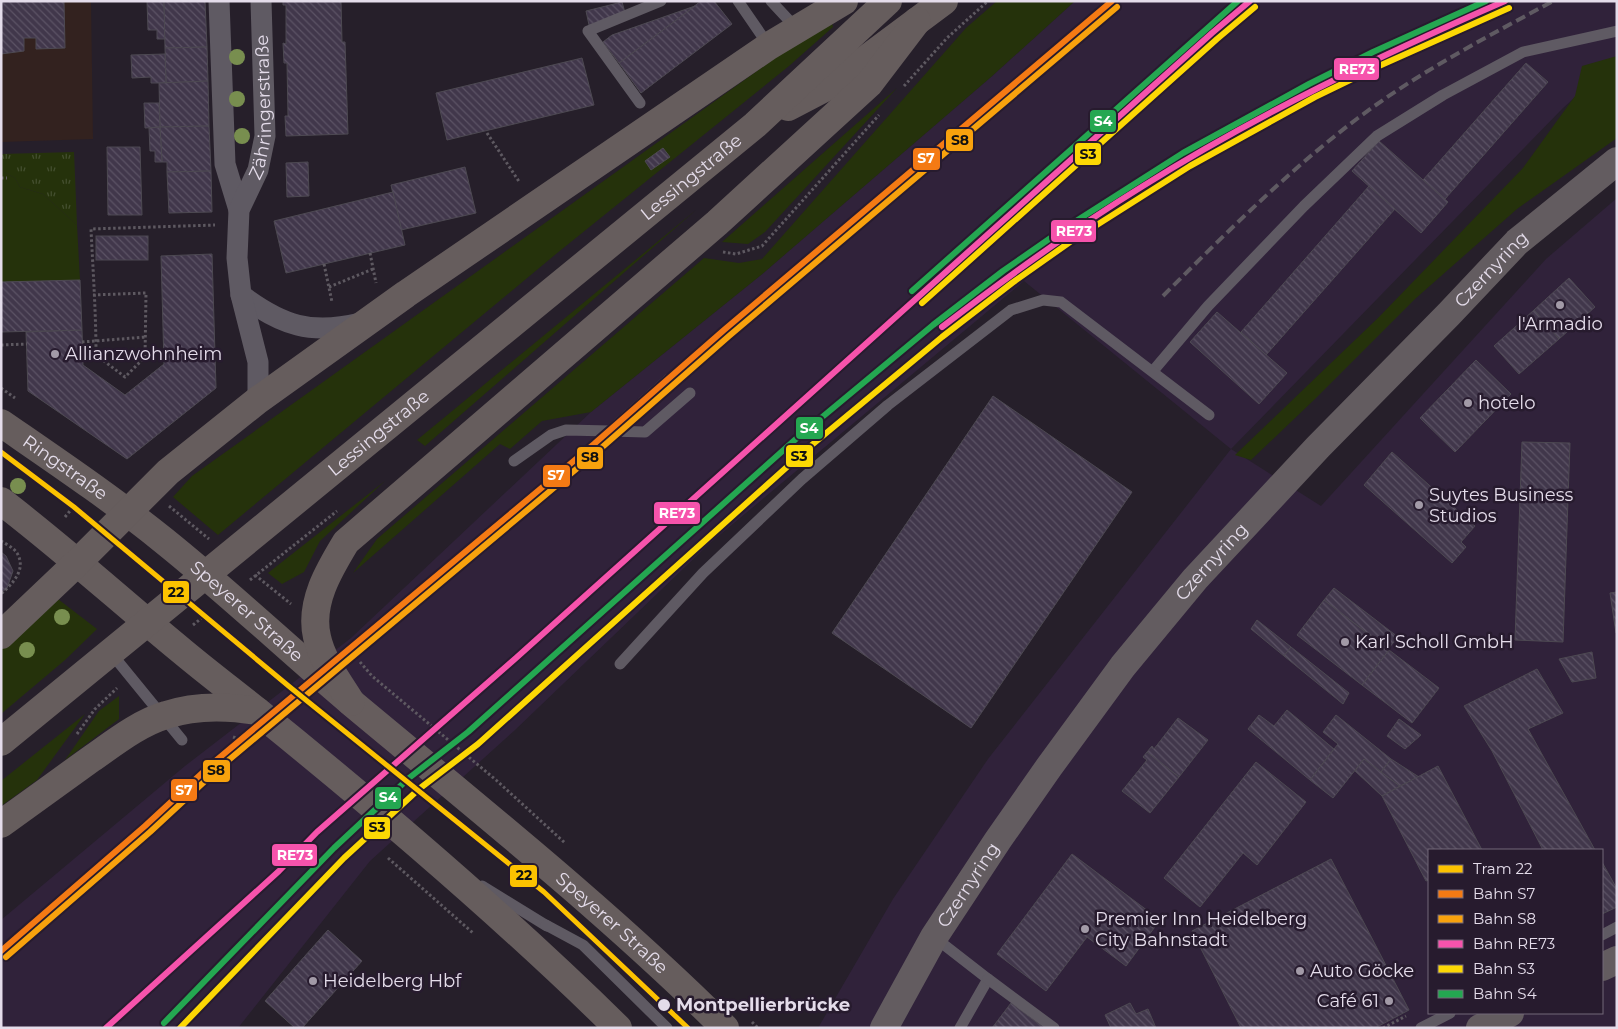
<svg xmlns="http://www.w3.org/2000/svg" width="1618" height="1029" font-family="Montserrat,sans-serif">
<defs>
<pattern id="park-tufts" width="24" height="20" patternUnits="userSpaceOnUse" patternTransform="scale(1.25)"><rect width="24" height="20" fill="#25320b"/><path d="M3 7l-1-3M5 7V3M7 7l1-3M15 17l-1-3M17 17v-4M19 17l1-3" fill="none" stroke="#444f2f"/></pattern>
<pattern id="building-back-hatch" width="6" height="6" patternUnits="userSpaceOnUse" patternTransform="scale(1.25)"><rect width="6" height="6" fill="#41374b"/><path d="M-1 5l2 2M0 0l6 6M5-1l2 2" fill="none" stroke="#5c5365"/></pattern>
</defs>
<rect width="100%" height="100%" fill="#261f2a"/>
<!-- built -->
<path fill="#30223a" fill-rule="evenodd" d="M 1075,1 L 1617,1 L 1617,59 L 1563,108 L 1231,449 L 1321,506 L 1546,259 L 1617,198 L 1617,1028 L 818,1028 L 893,899 L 988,759 L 1231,449 L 1024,281 L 710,543 L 515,730 L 370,861 L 238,1028 L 1,1028 L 1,920 L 185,766 L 351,638 L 591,412 L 761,275 L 991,77 ZM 1429,850 L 1602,850 L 1602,1013 L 1429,1013 Z"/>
<!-- education -->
<path fill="#33221f" d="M 1,1 L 91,1 L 93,139 L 1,142 Z"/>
<!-- green -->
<g fill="#25320b">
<path d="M 997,1 L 1075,1 L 991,77 L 761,275 L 591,412 L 542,421 L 510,449 L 500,444 L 353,573 L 377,539 L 704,258 L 739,263 L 762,259 L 966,28 Z"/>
<path d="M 831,18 L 833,27 L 789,66 L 556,254 L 218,535 L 173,497 L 192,476 Z"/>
<path d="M 1617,56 L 1617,138 L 1517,209 L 1415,299 L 1315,399 L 1251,460 L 1235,455 L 1379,317 L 1523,168 L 1575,96 L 1582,66 Z"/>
<path d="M 897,88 L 765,232 L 748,244 L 722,242 Z"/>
<path d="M 1,170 L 15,178 L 20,187 L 43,194 L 77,225 L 80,280 L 1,282 Z"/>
<path d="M 696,210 L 425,446 L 417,440 Z"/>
<path d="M 385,481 L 320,541 L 304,572 L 282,584 L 268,573 Z"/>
<path d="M 54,596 L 97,629 L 65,660 L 1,714 L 1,649 Z"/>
<path d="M 119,696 L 119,719 L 65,760 L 99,711 Z"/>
<path d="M 85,714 L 37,780 L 1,806 L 1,781 Z"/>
</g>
<!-- park -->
<path fill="url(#park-tufts)" d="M 74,152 L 77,225 L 43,194 L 20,187 L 15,178 L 1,170 L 1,154 Z"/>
<!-- building -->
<g fill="url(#building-back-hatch)" stroke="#4d4952">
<path d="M 1,1 L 64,1 L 65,48 L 36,49 L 36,38 L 24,38 L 24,51 L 1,54 Z"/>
<path d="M 147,1 L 164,1 L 165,39 L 157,39 L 157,30 L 148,30 Z"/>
<path d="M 164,1 L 205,1 L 207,47 L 165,48 Z"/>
<path d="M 283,1 L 341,1 L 342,42 L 345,42 L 348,134 L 286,136 L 285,116 L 288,116 L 287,63 L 284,63 L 283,43 L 286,44 L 286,5 L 283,5 Z"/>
<path d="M 701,1 L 714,1 L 732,24 L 641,93 L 619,63 Z"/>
<path d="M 622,2 L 626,16 L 589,25 L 586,11 Z"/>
<path d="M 695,6 L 619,63 L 603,42 L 612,35 Z"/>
<path d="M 207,47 L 208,81 L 166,83 L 165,48 Z"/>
<path d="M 165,54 L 166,83 L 151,83 L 151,77 L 132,78 L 131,55 Z"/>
<path d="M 582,58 L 594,105 L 447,140 L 436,93 Z"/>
<path d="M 1526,63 L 1548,82 L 1445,199 L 1423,180 Z"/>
<path d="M 208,81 L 209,126 L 160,127 L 159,83 Z"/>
<path d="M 144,103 L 159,103 L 160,127 L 145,128 Z"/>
<path d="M 209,126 L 211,171 L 167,172 L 167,162 L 162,162 L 160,127 Z"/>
<path d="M 160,127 L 162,162 L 155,162 L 155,151 L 150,151 L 149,128 Z"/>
<path d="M 1379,141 L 1448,202 L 1421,233 L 1352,171 Z"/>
<path d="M 107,147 L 140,147 L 142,215 L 108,215 Z"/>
<path d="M 663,148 L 670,157 L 651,170 L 645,161 Z"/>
<path d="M 308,162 L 309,196 L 287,197 L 286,163 Z"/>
<path d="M 465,167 L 476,213 L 401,230 L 391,185 Z"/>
<path d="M 211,171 L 212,212 L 169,213 L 167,172 Z"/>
<path d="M 1369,186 L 1395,209 L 1266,355 L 1241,332 Z"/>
<path d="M 393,192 L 405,245 L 286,273 L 274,221 Z"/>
<rect x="96" y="236" width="52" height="24"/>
<path d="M 212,254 L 216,388 L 127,459 L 28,391 L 26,332 L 82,330 L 83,365 L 125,395 L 164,364 L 161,256 Z"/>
<path d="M 1569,278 L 1595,307 L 1559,339 L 1534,310 Z"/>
<path d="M 80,280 L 82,330 L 1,332 L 1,282 Z"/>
<path d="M 1534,310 L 1559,339 L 1519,374 L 1494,346 Z"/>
<path d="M 1217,312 L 1287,373 L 1259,404 L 1190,342 Z"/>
<path d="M 1476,360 L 1511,394 L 1455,452 L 1420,418 Z"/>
<path d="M 993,396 L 1132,492 L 971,728 L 832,633 Z"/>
<path d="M 1522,442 L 1570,443 L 1563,642 L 1515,640 Z"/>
<path d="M 1392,452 L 1475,526 L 1461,542 L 1466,547 L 1452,563 L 1364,485 Z"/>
<path d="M 1,552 L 6,556 L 13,571 L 7,588 L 1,593 Z"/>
<path d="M 1334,588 L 1398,637 L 1388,649 L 1324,600 Z"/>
<path d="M 1617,592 L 1617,633 L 1616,633 L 1610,593 Z"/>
<path d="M 1324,600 L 1389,650 L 1362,685 L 1297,635 Z"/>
<path d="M 1257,620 L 1291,647 L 1284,656 L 1251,629 Z"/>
<path d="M 1291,647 L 1349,693 L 1343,704 L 1284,656 Z"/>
<path d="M 1389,650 L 1439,688 L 1412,723 L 1362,685 Z"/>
<path d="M 1592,652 L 1596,678 L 1572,682 L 1559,659 Z"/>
<path d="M 1537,669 L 1563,713 L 1528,729 L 1595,850 L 1543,850 L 1492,751 L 1464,706 Z"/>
<path d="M 1287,710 L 1334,749 L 1310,780 L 1248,729 L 1259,715 L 1274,726 Z"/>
<path d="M 1336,715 L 1391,759 L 1381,772 L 1364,759 L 1333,798 L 1310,780 L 1338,744 L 1323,732 Z"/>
<path d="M 1178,718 L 1208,740 L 1179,777 L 1147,752 L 1152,746 L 1154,749 Z"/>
<path d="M 1399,719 L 1421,735 L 1405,749 L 1387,736 Z"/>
<path d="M 1147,752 L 1179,777 L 1150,813 L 1122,791 L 1147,760 L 1143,757 Z"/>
<path d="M 1364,759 L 1381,772 L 1400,786 L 1382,796 L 1355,771 Z"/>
<path d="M 1391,759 L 1419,777 L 1400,786 L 1381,772 Z"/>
<path d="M 1256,762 L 1306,802 L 1257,865 L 1243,853 L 1200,907 L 1164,878 Z"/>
<path d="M 1438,766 L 1482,850 L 1429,850 L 1429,880 L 1426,881 L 1382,796 Z"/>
<path d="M 1072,854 L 1160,920 L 1126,966 L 1087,937 L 1046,991 L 997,954 Z"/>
<path d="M 1331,859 L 1409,1010 L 1375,1028 L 1241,1028 L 1192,931 Z"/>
<path d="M 1602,862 L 1617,889 L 1617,907 L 1602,914 Z"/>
<path d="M 328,930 L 362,961 L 302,1028 L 295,1028 L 265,1001 Z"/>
<path d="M 1011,1003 L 1044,1028 L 992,1028 Z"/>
<path d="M 1130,1003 L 1136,1014 L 1148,1009 L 1156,1028 L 1111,1028 L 1105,1015 Z"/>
</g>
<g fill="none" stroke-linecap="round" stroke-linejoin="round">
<!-- path -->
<g stroke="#5e5961" stroke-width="3" stroke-dasharray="2.5 2.5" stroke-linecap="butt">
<path d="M 904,86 L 947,38 L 988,1"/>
<path d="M 487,133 L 520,183"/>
<path d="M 1,178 L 7,178"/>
<path d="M 723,252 L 736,254 L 762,246 L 879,115"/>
<path d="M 370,253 L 376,283"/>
<path d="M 324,264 L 332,302"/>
<path d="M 329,287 L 373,269"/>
<path d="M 93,295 L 146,293 L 145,357 L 125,377 L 96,355 C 96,313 93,271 91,229 L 215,225"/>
<path d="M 82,342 L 146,337"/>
<path d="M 1,345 L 27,344"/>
<path d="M 1,388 L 15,398"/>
<path d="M 169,506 L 209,539"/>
<path d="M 65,517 L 74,506"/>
<path d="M 1,541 C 6,544 14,548 17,553 C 27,570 12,584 1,594"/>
<path d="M 255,575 L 291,604"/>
<path d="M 250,580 L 337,511"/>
<path d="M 193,625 L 208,613"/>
<path d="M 360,662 L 372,676 L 496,780 L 565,843"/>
<path d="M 77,734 L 95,709 L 117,688"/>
<path d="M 233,737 L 251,743"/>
<path d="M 388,858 L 473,933"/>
<path d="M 752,1022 L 758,1028"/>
<path d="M 1383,1028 L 1406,1016"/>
</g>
<!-- lane -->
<g stroke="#5f5a63" stroke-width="11">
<path d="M 738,1 L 769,46"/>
<path d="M 771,1 L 797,29"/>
<path d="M 640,103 L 588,31 L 661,1"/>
<path d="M 1153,371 L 1208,306 L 1304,206 L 1377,136 L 1443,95 L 1523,52 L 1617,31"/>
<path d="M 610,431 L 645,432 L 690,393"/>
<path d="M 514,461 L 551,435 L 566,430 L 610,431 L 669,379"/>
<path d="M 111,653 L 182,740"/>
<path d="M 620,664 L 703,573 L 802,479 L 888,405 L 1011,310 L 1043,300 L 1061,302 L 1209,415"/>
<path d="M 482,886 L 547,926"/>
<path d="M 546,925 L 583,945 L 667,1028"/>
<path d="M 1602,935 L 1617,927"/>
<path d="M 934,937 L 988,979 L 960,1028"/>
<path d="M 988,979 L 1054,1028"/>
<path d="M 1421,1028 L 1450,1013"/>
</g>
<!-- street -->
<g stroke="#5f5a63" stroke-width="21">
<path d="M 219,1 L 225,164 L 239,210"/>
<path d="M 241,295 C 282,326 311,335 361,323"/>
<path id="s1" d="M 258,400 L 258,362 L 241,295 L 237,258 L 239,210 L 258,170 L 265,136 L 261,1"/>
</g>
<!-- secondary -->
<g stroke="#635c60" stroke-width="28">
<path d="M 1602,967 L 1617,960"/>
<path id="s2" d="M 884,1028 L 934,937 L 998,840 L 1049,767 L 1123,666 L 1195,579 L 1318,447 L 1449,314 L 1517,242 L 1617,161"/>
<path d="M 1480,1028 L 1510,1013"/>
</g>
<!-- primary -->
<g stroke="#665d5d" stroke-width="28">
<path d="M 788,107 L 834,83 L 944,1"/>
<path id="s3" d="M 1,423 C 56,461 111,498 163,540 C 228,592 289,650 353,704 C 479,809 608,912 725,1028"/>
<path d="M 1,501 C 64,549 122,602 183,652 C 207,672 232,691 257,711 C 381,811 504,916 618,1028"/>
<path d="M 1,635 L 78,562 L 168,472 L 258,400 L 406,294 L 769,46 L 844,1"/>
<path d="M 351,702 C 339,682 322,661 317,637 C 309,603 329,570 346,542 L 717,223 L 869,84 L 917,21"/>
<path id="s4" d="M 1,742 L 755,125 L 888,1"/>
<path d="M 1,824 C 31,802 61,781 91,759 C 114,743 139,723 166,715 C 196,705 227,706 257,711"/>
</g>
<!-- rail -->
<path stroke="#5f5a62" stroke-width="4" stroke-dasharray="10 5" stroke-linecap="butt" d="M 1163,296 C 1225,234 1288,171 1358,118 C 1419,72 1487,37 1553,1"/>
<defs>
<path id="rail-1" d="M 1,951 L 145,826 L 213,763 L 594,444 L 724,330 L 1112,1"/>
<path id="rail-2" d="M 6,957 L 150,832 L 218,769 L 599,450 L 729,336 L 1117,7"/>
<g id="rail-3">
<path d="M 942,327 C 1007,277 1073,229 1143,186 C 1258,114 1381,55 1505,1"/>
<path d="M 106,1028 L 279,871 L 317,832 L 516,658 L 1212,33 L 1250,1"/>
</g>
<g id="rail-4">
<path d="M 922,303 L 1217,39 L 1255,7"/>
<path d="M 180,1028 L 344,858 L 419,789 L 478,744 L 807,449 L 942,337 L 1012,283 L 1070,242 L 1190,166 L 1315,97 L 1379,66 L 1509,8"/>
</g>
<g id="rail-5">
<path d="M 912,291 L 1238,1"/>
<path d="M 164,1023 L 334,848 L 409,778 L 468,732 L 797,438 L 933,325 L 1003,271 L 1062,230 L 1183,153 L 1309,84 L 1373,52 L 1486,1"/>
</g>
</defs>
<!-- rail-1 casing -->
<use href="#rail-1" stroke="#271b2e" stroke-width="10"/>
<!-- rail-2 casing -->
<use href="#rail-2" stroke="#271b2e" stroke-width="10"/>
<!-- rail-3 casing -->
<use href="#rail-3" stroke="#271b2e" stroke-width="10"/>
<!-- rail-4 casing -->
<use href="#rail-4" stroke="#271b2e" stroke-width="10"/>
<!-- rail-5 casing -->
<use href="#rail-5" stroke="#271b2e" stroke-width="10"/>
<!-- rail-1 -->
<use href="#rail-1" stroke="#f47a14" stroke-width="6"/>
<!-- rail-2 -->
<use href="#rail-2" stroke="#f8a20d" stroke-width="6"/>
<!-- rail-3 -->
<use href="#rail-3" stroke="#f653ac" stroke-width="6"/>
<!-- rail-4 -->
<use href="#rail-4" stroke="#fcd804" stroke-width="6"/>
<!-- rail-5 -->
<use href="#rail-5" stroke="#24a751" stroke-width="6"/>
<defs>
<path id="tram-1" d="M 1,452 L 74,507 L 291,688 L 544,892 L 688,1028"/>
</defs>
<!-- tram-1 casing -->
<use href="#tram-1" stroke="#271b2e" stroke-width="9"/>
<!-- tram-1 -->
<use href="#tram-1" stroke="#fcc200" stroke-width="5"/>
</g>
<!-- trees -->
<g fill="#788e4f">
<circle cx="237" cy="57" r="8"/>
<circle cx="237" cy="99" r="8"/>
<circle cx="242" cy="136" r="8"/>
<circle cx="18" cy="486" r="8"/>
<circle cx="62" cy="617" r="8"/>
<circle cx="27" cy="650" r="8"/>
</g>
<!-- markers -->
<g fill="#a29aa7" stroke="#271b2e" stroke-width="2">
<circle cx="1560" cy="305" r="5"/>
<circle cx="55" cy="354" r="5"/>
<circle cx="1468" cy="403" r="5"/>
<circle cx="1419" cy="505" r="5"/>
<circle cx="1345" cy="642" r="5"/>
<circle cx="1085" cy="929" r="5"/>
<circle cx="1300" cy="971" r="5"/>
<circle cx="313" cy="981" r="5"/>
<circle cx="1389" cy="1001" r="5"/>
</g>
<circle fill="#e4dcea" stroke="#271b2e" stroke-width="2" cx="664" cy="1005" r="7"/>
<g text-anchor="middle" stroke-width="5" stroke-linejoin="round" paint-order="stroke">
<!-- street labels -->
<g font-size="18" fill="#e4dcea" stroke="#271b2e">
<text dy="6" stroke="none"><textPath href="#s1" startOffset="300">Zähringerstraße</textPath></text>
<text dy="6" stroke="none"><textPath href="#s4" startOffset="892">Lessingstraße</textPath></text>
<text dy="6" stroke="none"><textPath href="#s2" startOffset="976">Czernyring</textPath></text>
<text dy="6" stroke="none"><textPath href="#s4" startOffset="488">Lessingstraße</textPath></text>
<text dy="6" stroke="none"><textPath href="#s3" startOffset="78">Ringstraße</textPath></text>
<text dy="6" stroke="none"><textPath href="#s2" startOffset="571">Czernyring</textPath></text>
<text dy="6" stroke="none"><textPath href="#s3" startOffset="310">Speyerer Straße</textPath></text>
<text dy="6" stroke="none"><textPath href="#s2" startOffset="166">Czernyring</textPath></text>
<text dy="6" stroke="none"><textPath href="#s3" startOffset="790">Speyerer Straße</textPath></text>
</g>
<!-- poi labels -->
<g font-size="18" fill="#e4dcea" stroke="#271b2e" text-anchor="start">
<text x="1560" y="330" text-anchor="middle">l'Armadio</text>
<text x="65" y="360">Allianzwohnheim</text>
<text x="1478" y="409">hotelo</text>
<text x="1429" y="501">Suytes Business<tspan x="1429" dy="21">Studios</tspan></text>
<text x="1355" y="648">Karl Scholl GmbH</text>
<text x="1095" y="925">Premier Inn Heidelberg<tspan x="1095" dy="21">City Bahnstadt</tspan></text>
<text x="1310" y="977">Auto Göcke</text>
<text x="323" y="987">Heidelberg Hbf</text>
<text x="1379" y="1007" text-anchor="end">Café 61</text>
</g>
<!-- stop labels -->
<g font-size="18" font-weight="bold" fill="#e4dcea" stroke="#271b2e" text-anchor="start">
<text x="676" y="1011">Montpellierbrücke</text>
</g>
</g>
<g stroke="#271b2e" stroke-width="2">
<rect x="1333" y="57" width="47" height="24" rx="5" fill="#f653ac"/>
<rect x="1089" y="109" width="28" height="24" rx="5" fill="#24a751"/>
<rect x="945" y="128" width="29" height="24" rx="5" fill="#f8a20d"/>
<rect x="1074" y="142" width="28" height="24" rx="5" fill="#fcd804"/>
<rect x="912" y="147" width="29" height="24" rx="5" fill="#f47a14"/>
<rect x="1050" y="219" width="47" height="24" rx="5" fill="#f653ac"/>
<rect x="795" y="416" width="29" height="24" rx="5" fill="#24a751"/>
<rect x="785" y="444" width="29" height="24" rx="5" fill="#fcd804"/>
<rect x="576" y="446" width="28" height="24" rx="5" fill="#f8a20d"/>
<rect x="542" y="464" width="29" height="24" rx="5" fill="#f47a14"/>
<rect x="653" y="501" width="48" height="24" rx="5" fill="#f653ac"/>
<rect x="162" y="580" width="28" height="24" rx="5" fill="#fcc200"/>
<rect x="202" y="759" width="29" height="24" rx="5" fill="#f8a20d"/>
<rect x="170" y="778" width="28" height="24" rx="5" fill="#f47a14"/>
<rect x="374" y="786" width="28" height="24" rx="5" fill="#24a751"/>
<rect x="363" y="816" width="28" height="24" rx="5" fill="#fcd804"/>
<rect x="271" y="843" width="47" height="24" rx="5" fill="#f653ac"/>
<rect x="509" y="864" width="29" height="24" rx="5" fill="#fcc200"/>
</g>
<g font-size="14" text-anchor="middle" font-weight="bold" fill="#fff">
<text x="1357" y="74">RE73</text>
<text x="1103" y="126">S4</text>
<text x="926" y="163">S7</text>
<text x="1074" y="236">RE73</text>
<text x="809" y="433">S4</text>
<text x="556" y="480">S7</text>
<text x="677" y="518">RE73</text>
<text x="184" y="795">S7</text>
<text x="388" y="802">S4</text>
<text x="295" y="860">RE73</text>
</g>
<g font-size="14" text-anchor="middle" font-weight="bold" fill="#111">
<text x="960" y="145">S8</text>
<text x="1088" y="159">S3</text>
<text x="799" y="461">S3</text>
<text x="590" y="462">S8</text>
<text x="176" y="597">22</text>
<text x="216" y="775">S8</text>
<text x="377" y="832">S3</text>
<text x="524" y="880">22</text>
</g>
<!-- border -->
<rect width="1618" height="1029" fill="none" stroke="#e4dcea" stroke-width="5"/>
<!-- legend -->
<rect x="1428" y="849" width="175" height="165" fill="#271b2e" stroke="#736879"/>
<rect x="1438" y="865" width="25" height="8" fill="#fcc200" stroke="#736879"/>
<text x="1473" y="874" font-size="15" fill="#e4dcea">Tram 22</text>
<rect x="1438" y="890" width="25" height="8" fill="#f47a14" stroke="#736879"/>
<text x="1473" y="899" font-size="15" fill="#e4dcea">Bahn S7</text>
<rect x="1438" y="915" width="25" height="8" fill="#f8a20d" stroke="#736879"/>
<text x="1473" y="924" font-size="15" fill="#e4dcea">Bahn S8</text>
<rect x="1438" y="940" width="25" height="8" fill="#f653ac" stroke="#736879"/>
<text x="1473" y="949" font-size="15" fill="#e4dcea">Bahn RE73</text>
<rect x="1438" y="965" width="25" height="8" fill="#fcd804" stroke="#736879"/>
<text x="1473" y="974" font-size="15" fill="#e4dcea">Bahn S3</text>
<rect x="1438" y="990" width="25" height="8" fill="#24a751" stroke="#736879"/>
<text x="1473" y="999" font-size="15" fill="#e4dcea">Bahn S4</text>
</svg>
